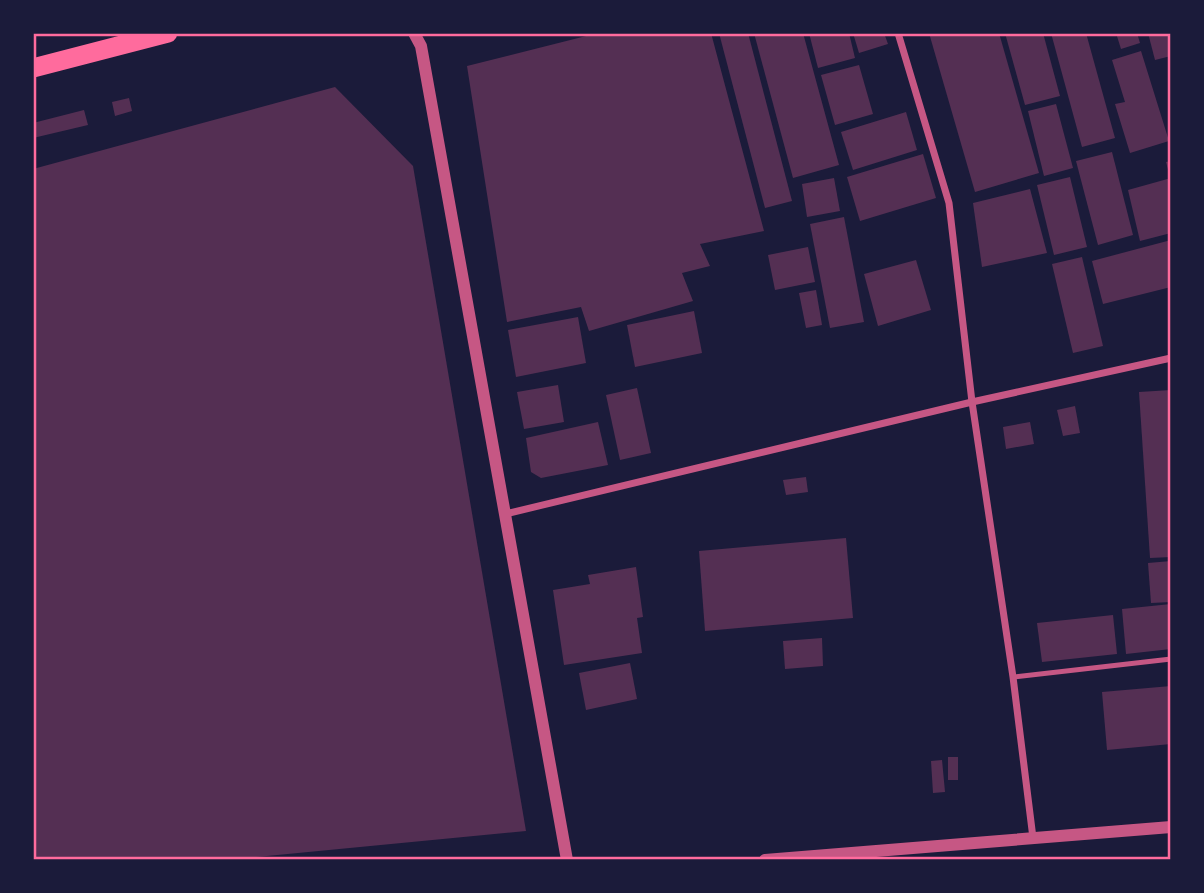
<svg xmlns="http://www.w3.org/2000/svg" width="1204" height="893" font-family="Overpass,sans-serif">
<rect width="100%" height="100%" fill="#1b1b3a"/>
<!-- building -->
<g fill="#542f53">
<path d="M 598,33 L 711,33 L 764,231 L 700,244 L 710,266 L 682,273 L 693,301 L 589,331 L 581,307 L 507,322 L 467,66 Z"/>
<path d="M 719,33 L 748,33 L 792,201 L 765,208 Z"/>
<path d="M 754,33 L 803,33 L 839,165 L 793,178 Z"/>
<path d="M 809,33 L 849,33 L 855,58 L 818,68 Z"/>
<path d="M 853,33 L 884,33 L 888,44 L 859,53 Z"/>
<path d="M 929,33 L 999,33 L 1039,173 L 975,192 Z"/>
<path d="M 1005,33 L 1043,33 L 1060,96 L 1025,105 Z"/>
<path d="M 1051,33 L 1086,33 L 1115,138 L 1082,147 Z"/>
<path d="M 1116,33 L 1137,33 L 1140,43 L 1121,49 Z"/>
<path d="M 1148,33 L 1171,33 L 1171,56 L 1155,60 Z"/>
<path d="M 1141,51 L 1169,141 L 1130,153 L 1115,104 L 1125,102 L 1112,60 Z"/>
<path d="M 859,65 L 873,114 L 835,125 L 821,75 Z"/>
<path d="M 335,87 L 413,166 L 526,831 L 225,860 L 33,860 L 33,169 Z"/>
<path d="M 129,98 L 132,111 L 115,116 L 112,102 Z"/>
<path d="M 1056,104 L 1073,168 L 1044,176 L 1028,111 Z"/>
<path d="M 84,110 L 88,125 L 33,138 L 33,123 Z"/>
<path d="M 906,112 L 917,150 L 853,170 L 841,132 Z"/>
<path d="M 1112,152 L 1133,235 L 1098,245 L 1076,161 Z"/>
<path d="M 923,154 L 936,198 L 860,221 L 847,177 Z"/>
<path d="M 1171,161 L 1171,177 L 1170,177 L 1166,162 Z"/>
<path d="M 1070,177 L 1087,247 L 1054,255 L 1037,185 Z"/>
<path d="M 834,178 L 840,211 L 807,217 L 802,184 Z"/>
<path d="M 1171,178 L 1171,233 L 1140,241 L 1128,190 Z"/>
<path d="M 1030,189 L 1047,253 L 982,267 L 973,203 Z"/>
<path d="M 844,217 L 864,322 L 830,328 L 810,224 Z"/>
<path d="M 1171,240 L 1171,287 L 1103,304 L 1092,261 Z"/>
<path d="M 808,247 L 815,282 L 775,290 L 768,255 Z"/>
<path d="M 1082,257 L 1103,346 L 1073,353 L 1052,264 Z"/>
<path d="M 916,260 L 931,310 L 878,326 L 864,274 Z"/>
<path d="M 816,290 L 822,325 L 806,328 L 799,293 Z"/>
<path d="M 694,311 L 702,353 L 635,367 L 627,325 Z"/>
<path d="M 578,317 L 586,363 L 516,377 L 508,330 Z"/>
<path d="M 558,385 L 564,422 L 524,429 L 517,392 Z"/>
<path d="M 637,388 L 651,453 L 620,460 L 606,395 Z"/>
<path d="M 1171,390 L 1171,557 L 1150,558 L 1139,392 Z"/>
<path d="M 1075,406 L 1080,433 L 1063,436 L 1057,410 Z"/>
<path d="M 598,422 L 608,465 L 541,478 L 531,472 L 526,438 Z"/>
<path d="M 1030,422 L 1034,444 L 1006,449 L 1003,427 Z"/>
<path d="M 806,477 L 808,492 L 786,495 L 783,480 Z"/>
<path d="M 846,538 L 853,618 L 705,631 L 699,551 Z"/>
<path d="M 1171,561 L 1171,602 L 1151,603 L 1148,563 Z"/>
<path d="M 636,567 L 643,617 L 637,618 L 642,653 L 564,665 L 553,590 L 590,584 L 588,575 Z"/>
<path d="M 1171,604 L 1171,649 L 1126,654 L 1122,609 Z"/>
<path d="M 1113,615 L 1117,654 L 1042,662 L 1037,623 Z"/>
<path d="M 822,638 L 823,666 L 785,669 L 783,641 Z"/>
<path d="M 630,663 L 637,699 L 586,710 L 579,673 Z"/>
<path d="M 1171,686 L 1171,744 L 1107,750 L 1102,692 Z"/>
<rect x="948" y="757" width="10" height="23"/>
<path d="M 942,760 L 945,792 L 933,793 L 931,761 Z"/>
</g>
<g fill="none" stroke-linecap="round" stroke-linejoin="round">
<!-- service -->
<path stroke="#c65784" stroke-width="5" d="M 1013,677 L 1171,659"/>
<!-- minor -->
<g stroke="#c65784" stroke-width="7">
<path d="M 898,33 L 949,203 L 972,402 L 1013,677 L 1033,838"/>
<path d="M 505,514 L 972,402 L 1171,358"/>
</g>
<!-- tertiary -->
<g stroke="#c65784" stroke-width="12">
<path d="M 414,33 L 421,46 L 567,860"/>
<path d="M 765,860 L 1171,827"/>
</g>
<!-- trunk -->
<path stroke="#ff6b9d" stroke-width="19" d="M 33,68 L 168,33"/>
</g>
<!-- border -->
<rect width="1204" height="893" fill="none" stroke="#1b1b3a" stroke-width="70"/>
<rect x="35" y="35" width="1134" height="823" fill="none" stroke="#ff6b9d" stroke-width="2.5"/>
</svg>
